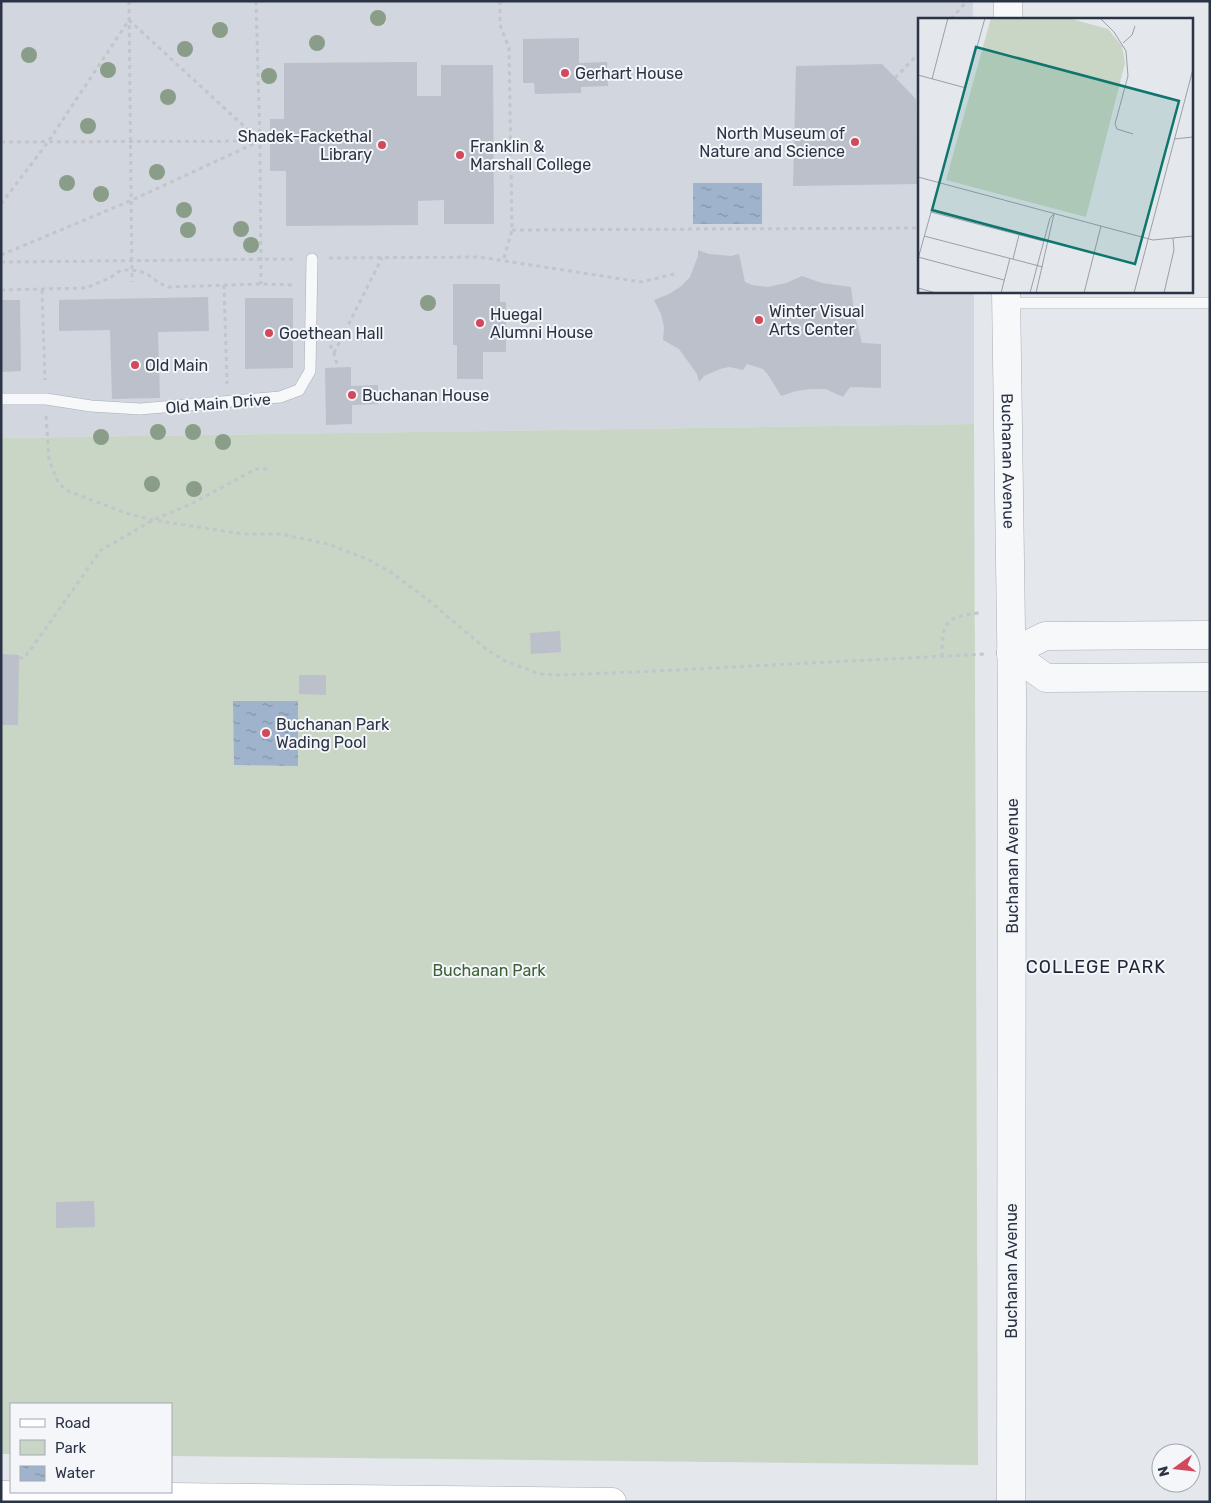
<svg xmlns="http://www.w3.org/2000/svg" width="1211" height="1503" font-family="Rubik,sans-serif">
<defs>
<pattern id="water-ripples" width="26" height="14" patternUnits="userSpaceOnUse" patternTransform="scale(1.25)"><rect width="26" height="14" fill="#9fb4cc"/><path d="M2 4q2-2 4 0t4 0M15 11q2-2 4 0t4 0" fill="none" stroke="#8293a7"/></pattern>
</defs>
<rect width="100%" height="100%" fill="#e4e7ec"/>
<!-- built -->
<path fill="#d2d6de" d="M 1,1 L 973,1 L 973,19 L 920,19 L 920,291 L 974,291 L 974,424 L 1,438 Z"/>
<!-- park -->
<path fill="#c9d6c5" d="M 974,424 L 978,1465 L 171,1456 L 171,1404 L 11,1404 L 11,1454 L 1,1454 L 1,438 Z"/>
<!-- water -->
<g fill="url(#water-ripples)">
<rect x="693" y="183" width="69" height="41"/>
<path d="M 233,701 L 298,701 L 298,766 L 234,765 Z"/>
</g>
<!-- building -->
<g fill="#bbc0ca">
<path d="M 579,38 L 579,63 L 607,62 L 608,86 L 581,87 L 581,93 L 535,94 L 534,83 L 523,83 L 523,39 Z"/>
<path d="M 417,62 L 417,96 L 441,96 L 441,65 L 493,65 L 494,224 L 444,224 L 444,200 L 418,201 L 418,225 L 286,226 L 286,171 L 270,171 L 270,119 L 284,119 L 284,63 Z"/>
<path d="M 882,64 L 916,99 L 917,184 L 793,186 L 796,66 Z"/>
<path d="M 698,250 L 709,254 L 731,256 L 739,254 L 745,282 L 752,285 L 768,287 L 786,283 L 802,276 L 822,283 L 851,287 L 854,312 L 862,343 L 881,344 L 881,388 L 850,387 L 843,397 L 826,389 L 811,389 L 796,391 L 781,396 L 769,376 L 763,369 L 747,364 L 743,370 L 729,367 L 720,369 L 704,376 L 699,382 L 697,374 L 679,349 L 663,340 L 664,327 L 661,314 L 654,300 L 669,294 L 680,287 L 690,277 L 698,256 Z"/>
<path d="M 453,284 L 500,284 L 500,302 L 506,302 L 506,352 L 483,352 L 483,379 L 457,379 L 457,345 L 453,345 Z"/>
<path d="M 208,297 L 209,331 L 158,332 L 160,398 L 112,399 L 110,330 L 59,331 L 59,300 Z"/>
<path d="M 245,298 L 293,298 L 293,368 L 245,369 Z"/>
<path d="M 1,300 L 20,300 L 21,371 L 1,372 Z"/>
<path d="M 351,367 L 351,386 L 378,385 L 378,404 L 352,405 L 352,424 L 326,425 L 325,368 Z"/>
<path d="M 560,631 L 561,652 L 531,654 L 530,633 Z"/>
<path d="M 1,654 L 19,655 L 18,725 L 1,725 Z"/>
<path d="M 299,675 L 326,675 L 326,695 L 299,694 Z"/>
<path d="M 94,1201 L 95,1227 L 56,1228 L 56,1202 Z"/>
</g>
<g fill="none" stroke-linecap="round" stroke-linejoin="round">
<defs>
<g id="service">
<path d="M 1007,303 L 1210,303"/>
<path d="M 1,399 L 46,399 L 91,406 L 140,409 L 280,397 L 299,390 L 310,371 L 312,259"/>
</g>
<g id="tertiary">
<path d="M 1008,19 L 1008,1"/>
<path id="s1" d="M 1006,291 L 1012,696 L 1011,1502"/>
<path d="M 1011,653 L 1046,678 L 1210,677"/>
<path d="M 1011,653 L 1045,636 L 1210,635"/>
</g>
<path id="secondary" d="M 1,1495 L 612,1502"/>
</defs>
<!-- service casing -->
<use href="#service" stroke="#a9aeb7" stroke-width="12"/>
<!-- tertiary casing -->
<use href="#tertiary" stroke="#a9aeb7" stroke-width="29"/>
<!-- secondary casing -->
<use href="#secondary" stroke="#a9aeb7" stroke-width="29"/>
<!-- path -->
<g stroke="#c2c5cb" stroke-width="3" stroke-dasharray="4 4" stroke-linecap="butt">
<path d="M 129,1 L 132,282"/>
<path d="M 256,1 L 260,141 L 261,284"/>
<path d="M 500,1 L 500,25 L 509,48 L 512,230 L 503,261"/>
<path d="M 951,19 L 967,1"/>
<path d="M 895,78 L 920,52"/>
<path d="M 1,142 L 258,141"/>
<path d="M 1,204 L 48,142 L 129,20 L 260,141"/>
<path d="M 512,230 L 920,228"/>
<path d="M 1,255 L 130,201 L 260,141"/>
<path d="M 329,258 L 479,257 L 641,282 L 678,273"/>
<path d="M 1,262 L 293,259"/>
<path d="M 224,285 L 227,384"/>
<path d="M 1,290 L 86,288 L 110,278 L 121,270 L 132,270 L 146,273 L 159,283 L 168,287 L 261,284 L 293,285"/>
<path d="M 42,290 L 45,380"/>
<path d="M 330,345 L 334,353 L 338,368"/>
<path d="M 334,353 L 382,258"/>
<path d="M 46,416 L 49,460 L 59,484 L 68,491 L 123,512 L 153,520 L 243,534 L 281,534 L 328,544 L 367,559 L 389,571 L 427,599 L 486,649 L 505,661 L 540,674 L 559,675 L 636,672 L 986,654"/>
<path d="M 942,657 C 942,623 944,617 979,613"/>
<path d="M 19,658 L 24,658 L 34,645 L 101,550 L 153,520 L 191,504 L 256,469 L 271,469"/>
</g>
<!-- service -->
<use href="#service" stroke="#f7f8fa" stroke-width="11"/>
<!-- tertiary -->
<use href="#tertiary" stroke="#f7f8fa" stroke-width="28"/>
<!-- secondary -->
<use href="#secondary" stroke="#fff" stroke-width="28"/>
</g>
<!-- trees -->
<g fill="#899d89">
<circle cx="378" cy="18" r="8"/>
<circle cx="220" cy="30" r="8"/>
<circle cx="317" cy="43" r="8"/>
<circle cx="185" cy="49" r="8"/>
<circle cx="29" cy="55" r="8"/>
<circle cx="108" cy="70" r="8"/>
<circle cx="269" cy="76" r="8"/>
<circle cx="168" cy="97" r="8"/>
<circle cx="88" cy="126" r="8"/>
<circle cx="157" cy="172" r="8"/>
<circle cx="67" cy="183" r="8"/>
<circle cx="101" cy="194" r="8"/>
<circle cx="184" cy="210" r="8"/>
<circle cx="241" cy="229" r="8"/>
<circle cx="188" cy="230" r="8"/>
<circle cx="251" cy="245" r="8"/>
<circle cx="428" cy="303" r="8"/>
<circle cx="158" cy="432" r="8"/>
<circle cx="193" cy="432" r="8"/>
<circle cx="101" cy="437" r="8"/>
<circle cx="223" cy="442" r="8"/>
<circle cx="152" cy="484" r="8"/>
<circle cx="194" cy="489" r="8"/>
</g>
<!-- markers -->
<g fill="#d1495b" stroke="#f4f6f9" stroke-width="2">
<circle cx="565" cy="73" r="5"/>
<circle cx="855" cy="142" r="5"/>
<circle cx="382" cy="145" r="5"/>
<circle cx="460" cy="155" r="5"/>
<circle cx="759" cy="320" r="5"/>
<circle cx="480" cy="323" r="5"/>
<circle cx="269" cy="333" r="5"/>
<circle cx="135" cy="365" r="5"/>
<circle cx="352" cy="395" r="5"/>
<circle cx="266" cy="733" r="5"/>
</g>
<g text-anchor="middle" stroke-width="4" stroke-linejoin="round" paint-order="stroke">
<!-- poi labels -->
<g font-size="16" fill="#2b3445" stroke="#f4f6f9" text-anchor="start">
<text x="575" y="79">Gerhart House</text>
<text x="845" y="139" text-anchor="end">North Museum of<tspan x="845" dy="18">Nature and Science</tspan></text>
<text x="372" y="142" text-anchor="end">Shadek-Fackethal<tspan x="372" dy="18">Library</tspan></text>
<text x="470" y="152">Franklin &amp;<tspan x="470" dy="18">Marshall College</tspan></text>
<text x="769" y="317">Winter Visual<tspan x="769" dy="18">Arts Center</tspan></text>
<text x="490" y="320">Huegal<tspan x="490" dy="18">Alumni House</tspan></text>
<text x="279" y="339">Goethean Hall</text>
<text x="145" y="371">Old Main</text>
<text x="362" y="401">Buchanan House</text>
<text x="276" y="730">Buchanan Park<tspan x="276" dy="18">Wading Pool</tspan></text>
</g>
<!-- street labels -->
<g font-size="16" fill="#2b3445" stroke="#f4f6f9">
<text transform="translate(218 403) rotate(-5)" y="6">Old Main Drive</text>
<text dy="6" stroke="none"><textPath href="#s1" startOffset="170">Buchanan Avenue</textPath></text>
<text transform="translate(1012 866) rotate(-90)" y="6">Buchanan Avenue</text>
<text transform="translate(1011 1271) rotate(-90)" y="6">Buchanan Avenue</text>
</g>
<!-- park labels -->
<g font-size="16" fill="#3f6138" stroke="#f4f6f9">
<text x="489" y="976">Buchanan Park</text>
</g>
<!-- neighbourhood labels -->
<g font-size="18" letter-spacing="1" fill="#1d2536" stroke="#f4f6f9">
<text x="1096" y="973">COLLEGE PARK</text>
</g>
</g>
<!-- overview -->
<g transform="translate(918 18)">
<rect width="275" height="275" fill="#e4e7ec"/>
<path d="M 73,0 L 150,0 L 190,11 L 204,28 L 207,45 L 168,199 L 28,162 Z" fill="#c9d6c5"/>
<path fill="none" stroke="#9a9fa9" stroke-width="1" d="M 182,0 L 196,14 L 208,33 L 210,58 L 197,106 L 199,111 L 215,116M 205,25 L 214,17 L 217,8M 0,57 L 48,70M 14,61 L 30,0M 256,121 L 275,119M 0,159 L 235,222 L 275,218M 13,194 L 125,223M 6,218 L 125,249M 0,239 L 86,262M 0,241 L 67,0M 95,241 L 101,217M 0,270 L 18,275M 83,275 L 92,240M 112,275 L 132,200 L 136,196M 118,275 L 136,196M 166,275 L 183,208M 216,275 L 275,51M 246,275 L 256,232 L 255,220"/>
<path fill="#0f766e" fill-opacity="0.15" stroke="#0f766e" stroke-width="2.5" d="M 58,29 L 261,83 L 217,246 L 14,192 Z"/>
<rect width="275" height="275" fill="none" stroke="#2b3445" stroke-width="2.5"/>
</g>
<!-- border -->
<rect width="1211" height="1503" fill="none" stroke="#2b3445" stroke-width="5"/>
<!-- legend -->
<rect x="10" y="1403" width="162" height="90" fill="#f4f6f9" stroke="#a4a8b1"/>
<rect x="20" y="1419" width="25" height="8" fill="#ffffff" stroke="#a4a8b1"/>
<text x="55" y="1428" font-size="15" fill="#2b3445">Road</text>
<rect x="20" y="1440" width="25" height="15" fill="#c9d6c5" stroke="#a4a8b1"/>
<text x="55" y="1453" font-size="15" fill="#2b3445">Park</text>
<rect x="20" y="1466" width="25" height="15" fill="url(#water-ripples)" stroke="#a4a8b1"/>
<text x="55" y="1478" font-size="15" fill="#2b3445">Water</text>
<!-- north arrow -->
<g transform="translate(1176 1468) rotate(255)"><circle r="24" fill="#f4f6f9" stroke="#a4a8b1"/>
<path d="M0-4L9 19L0 12L-9 19Z" fill="#d1495b"/>
<text y="-8" font-size="14" font-weight="bold" text-anchor="middle" fill="#2b3445">N</text>
</g>
</svg>
